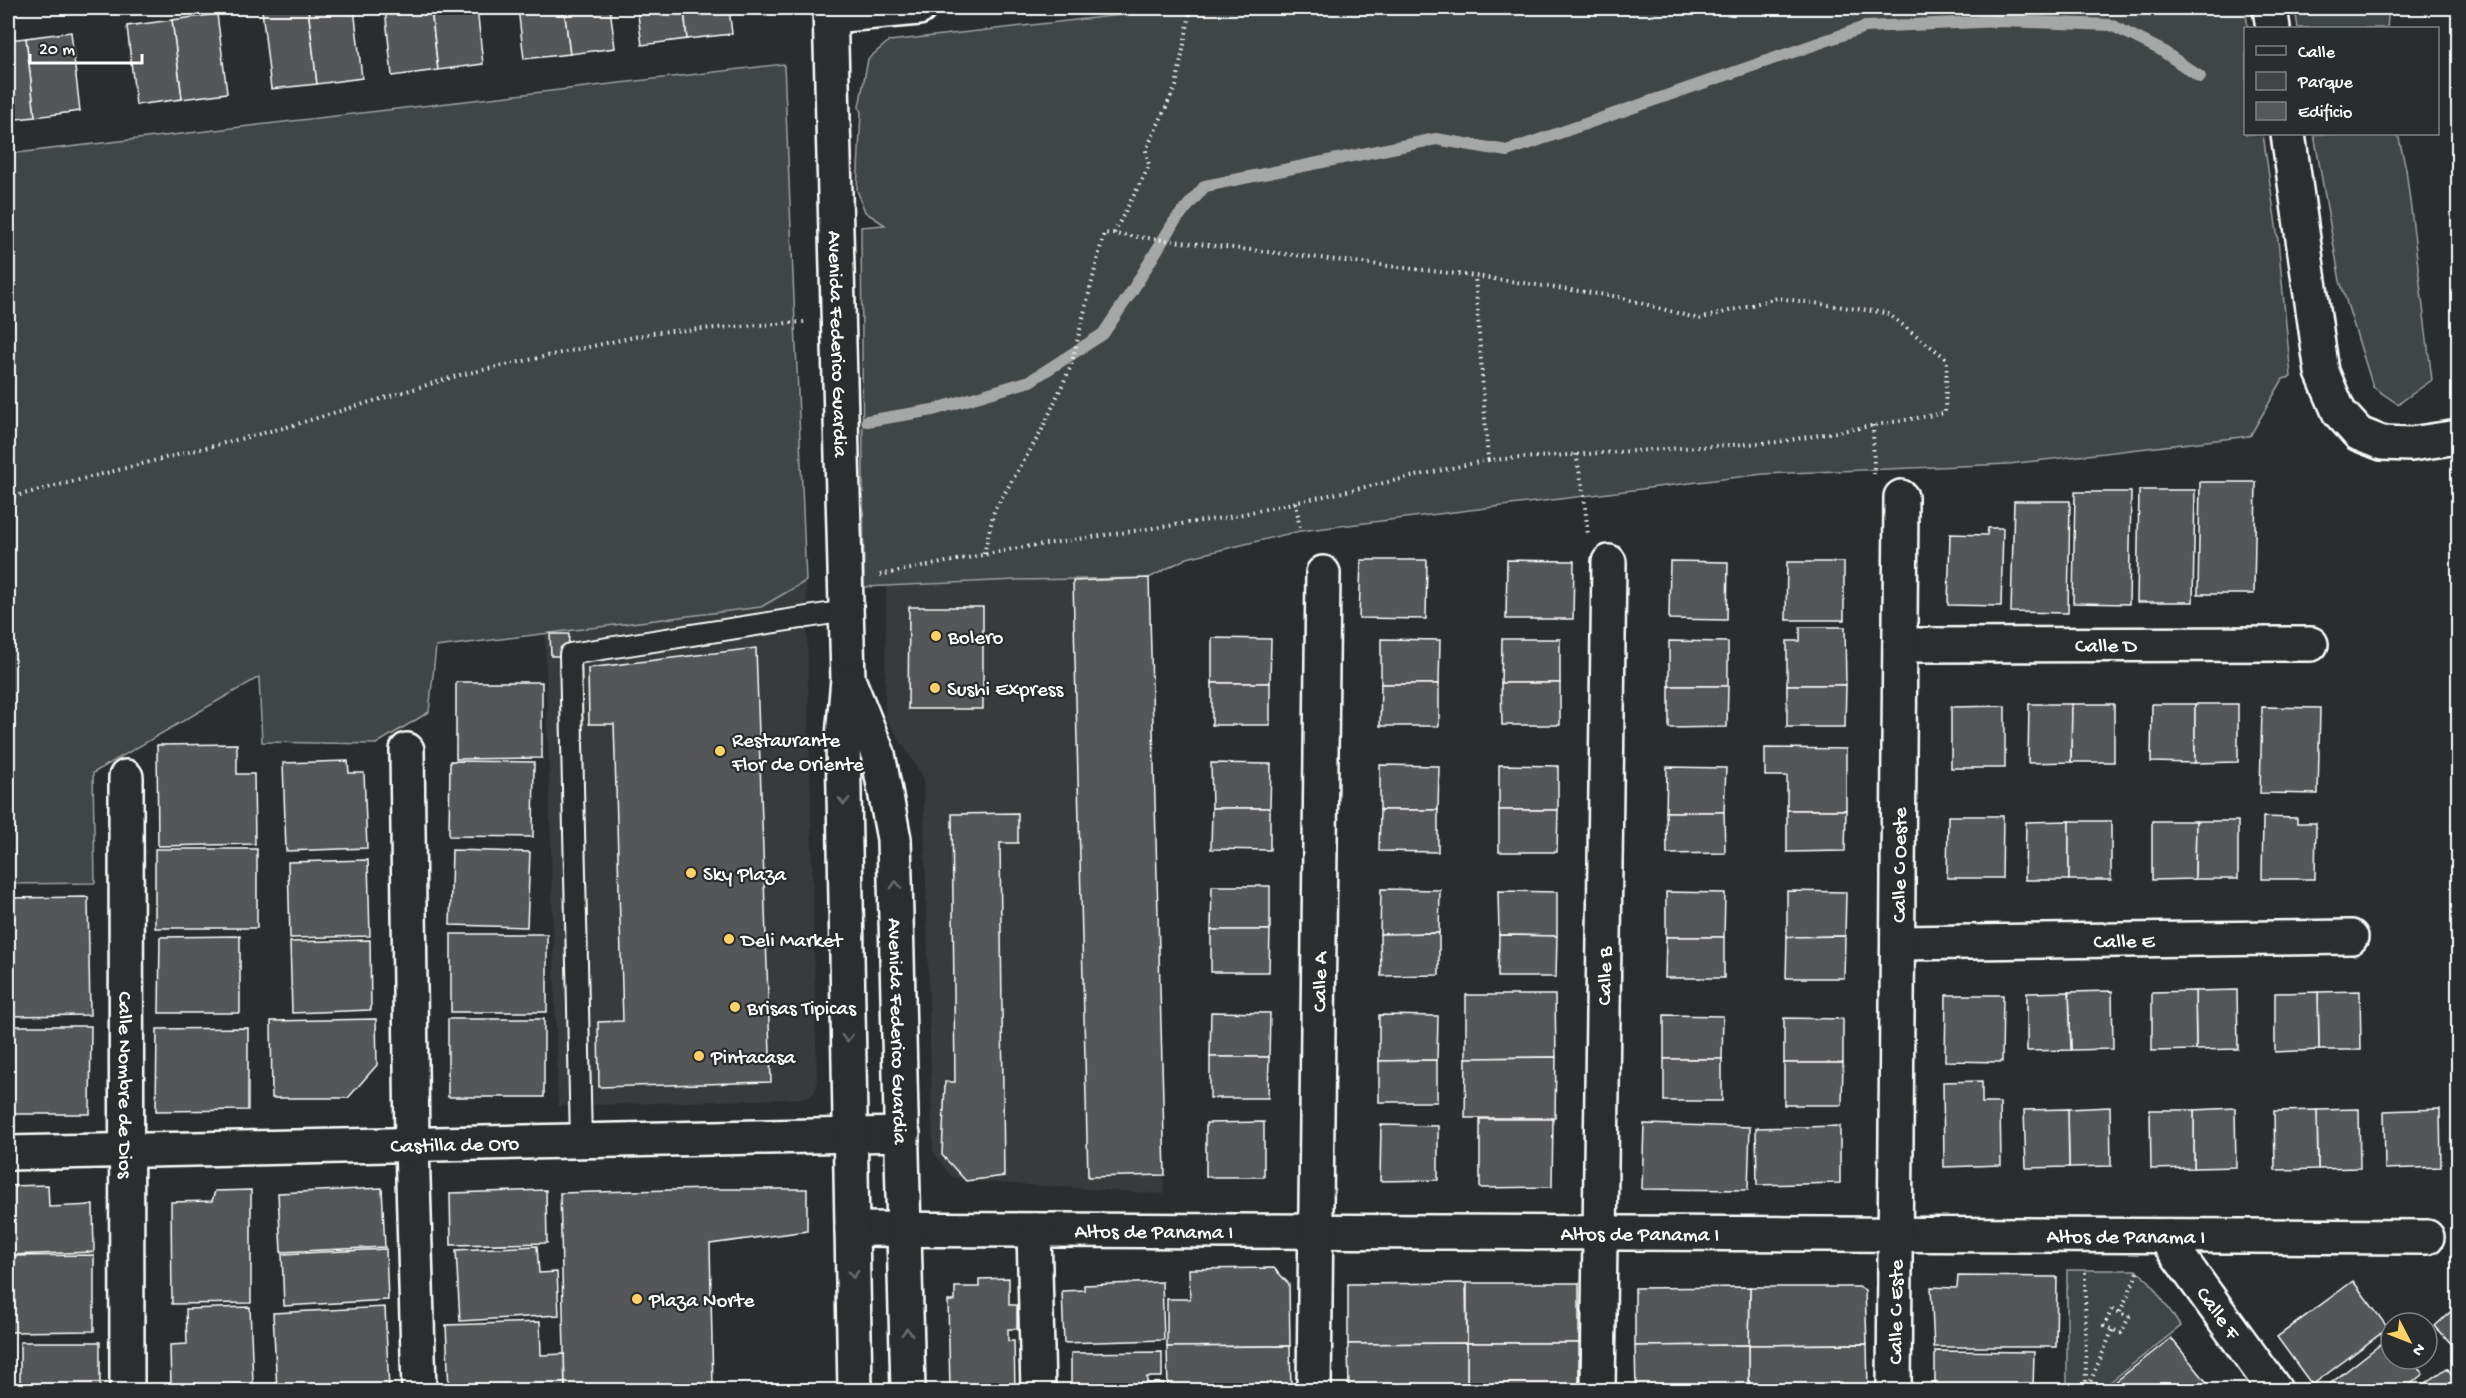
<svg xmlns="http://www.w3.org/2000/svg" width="2466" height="1398" font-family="'Gochi Hand',sans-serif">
<rect width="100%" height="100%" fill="#2a2d2e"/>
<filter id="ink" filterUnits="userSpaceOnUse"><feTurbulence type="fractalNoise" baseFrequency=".0167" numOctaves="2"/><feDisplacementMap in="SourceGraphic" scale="12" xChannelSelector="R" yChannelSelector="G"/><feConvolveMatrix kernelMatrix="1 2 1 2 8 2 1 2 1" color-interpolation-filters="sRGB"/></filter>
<g filter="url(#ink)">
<!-- built -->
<g fill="#373a3b">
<path d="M 1149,578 L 1164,1194 L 966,1181 L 951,1176 L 933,1151 L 923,777 L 885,717 L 886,587 L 1016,580 Z"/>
<path d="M 806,581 L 817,1087 L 811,1097 L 789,1099 L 558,1106 L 545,632 L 761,607 Z"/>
</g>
<!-- green -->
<g fill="#414445" stroke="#a0a2a2" stroke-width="1.5">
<path d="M 1183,8 L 2245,8 L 2248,28 L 2246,28 L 2246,134 L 2263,134 L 2278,240 L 2291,377 L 2283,379 L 2250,436 L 2009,464 L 1763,474 L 1300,531 L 1187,558 L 1149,578 L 1016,580 L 864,587 L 861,227 L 885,225 L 865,212 L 857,190 L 861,112 L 859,107 L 868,59 L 889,41 Z"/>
<path d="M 2295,8 L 2389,8 L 2387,28 L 2298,28 Z"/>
<path d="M 784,64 L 806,581 L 761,607 L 436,647 L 429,712 L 376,744 L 262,742 L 259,677 L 93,773 L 95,883 L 8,884 L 8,154 Z"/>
<path d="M 2314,134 L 2398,134 L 2406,169 L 2432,380 L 2398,404 L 2373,387 L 2340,281 Z"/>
<path d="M 2067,1270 L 2136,1270 L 2149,1281 L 2181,1326 L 2100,1390 L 2067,1390 Z"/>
</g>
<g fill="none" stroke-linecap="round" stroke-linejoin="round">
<!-- stream -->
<path stroke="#a6a7a7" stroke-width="12" d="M 867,421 L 933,410 L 1030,381 L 1103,334 L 1132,291 L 1174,222 L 1205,186 L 1436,139 L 1507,151 L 1865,27 L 2002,21 L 2111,25 L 2161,50 L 2200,77"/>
</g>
<!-- building -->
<g fill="#555758" stroke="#fff" stroke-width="1.5">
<path d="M 285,8 L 308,8 L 317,84 L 271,89 L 262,10 Z"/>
<path d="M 308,8 L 354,8 L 362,78 L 317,84 Z"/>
<path d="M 385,8 L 431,8 L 438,70 L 392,76 Z"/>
<path d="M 431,8 L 477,8 L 483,64 L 438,70 Z"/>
<path d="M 518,8 L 564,8 L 570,54 L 524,59 Z"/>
<path d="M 564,8 L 610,8 L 615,48 L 570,54 Z"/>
<path d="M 637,8 L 684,8 L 687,39 L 642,45 Z"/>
<path d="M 684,8 L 729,8 L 732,34 L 687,39 Z"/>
<path d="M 217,14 L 227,93 L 182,99 L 172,20 Z"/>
<path d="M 172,20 L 182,99 L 136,105 L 127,26 Z"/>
<path d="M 71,32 L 80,111 L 35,117 L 26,38 Z"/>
<path d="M 26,38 L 35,117 L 8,120 L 8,40 Z"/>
<path d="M 2200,482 L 2256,482 L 2254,594 L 2198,594 Z"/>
<path d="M 2139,490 L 2195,490 L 2193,602 L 2137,602 Z"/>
<path d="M 2075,492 L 2131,492 L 2129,604 L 2073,603 Z"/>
<path d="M 2014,501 L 2070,501 L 2068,613 L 2011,612 Z"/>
<path d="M 1988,528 L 2003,528 L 2001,606 L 1948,605 L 1950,534 L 1987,535 Z"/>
<path d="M 1361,560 L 1427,560 L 1426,619 L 1359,618 Z"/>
<path d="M 1507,560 L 1574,561 L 1573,619 L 1506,619 Z"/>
<path d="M 1670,561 L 1728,562 L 1727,620 L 1669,619 Z"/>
<path d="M 1787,562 L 1844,562 L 1844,620 L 1786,620 Z"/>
<path d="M 1149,578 L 1165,1175 L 1088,1177 L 1073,581 Z"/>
<path d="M 909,607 L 983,607 L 983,709 L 908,709 Z"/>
<path d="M 1800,627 L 1845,627 L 1846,685 L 1787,685 L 1787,641 L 1800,641 Z"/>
<path d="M 550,634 L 569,634 L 568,656 L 551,656 Z"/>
<path d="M 1212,638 L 1271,639 L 1270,683 L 1212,683 Z"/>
<path d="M 1381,639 L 1440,640 L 1439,684 L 1381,684 Z"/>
<path d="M 1502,639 L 1560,639 L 1560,683 L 1501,683 Z"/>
<path d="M 1669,641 L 1728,642 L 1728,686 L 1669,686 Z"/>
<path d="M 756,648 L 771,1082 L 599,1087 L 598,1022 L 623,1021 L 614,724 L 589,724 L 588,668 Z"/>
<path d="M 456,682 L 542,682 L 542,758 L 456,759 Z"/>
<rect x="1212" y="683" width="58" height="42"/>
<path d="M 1501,683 L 1560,683 L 1560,725 L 1502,725 Z"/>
<path d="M 1381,684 L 1439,684 L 1439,726 L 1380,726 Z"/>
<path d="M 1787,685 L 1846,685 L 1845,727 L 1787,727 Z"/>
<path d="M 1669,686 L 1728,686 L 1727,727 L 1669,728 Z"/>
<path d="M 2029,704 L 2072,704 L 2071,762 L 2028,763 Z"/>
<path d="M 2072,704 L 2114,704 L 2114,762 L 2071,762 Z"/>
<path d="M 2152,704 L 2195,704 L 2195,763 L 2151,762 Z"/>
<path d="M 2195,704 L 2238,704 L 2238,762 L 2195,763 Z"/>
<path d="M 2005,706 L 2005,768 L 1951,768 L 1951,707 Z"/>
<path d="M 2262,707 L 2320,708 L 2318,794 L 2260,793 Z"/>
<path d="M 237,744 L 237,774 L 254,774 L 255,844 L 158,846 L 157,745 Z"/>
<path d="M 1765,748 L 1846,749 L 1846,810 L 1787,810 L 1787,776 L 1765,776 Z"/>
<path d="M 348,761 L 349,773 L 364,773 L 367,848 L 286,851 L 283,763 Z"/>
<path d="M 450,761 L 534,762 L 533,837 L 449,836 Z"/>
<path d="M 1211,763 L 1271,764 L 1270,808 L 1212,808 Z"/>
<path d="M 1380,765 L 1439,766 L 1438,810 L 1380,810 Z"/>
<path d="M 1499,765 L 1558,766 L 1558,810 L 1499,810 Z"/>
<path d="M 1667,767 L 1726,768 L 1724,812 L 1666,812 Z"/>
<path d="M 1212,808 L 1270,808 L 1270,850 L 1211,849 Z"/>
<path d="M 1380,810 L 1438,810 L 1438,852 L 1379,851 Z"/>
<path d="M 1499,810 L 1558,810 L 1557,852 L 1499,852 Z"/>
<path d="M 1787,810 L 1846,810 L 1845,851 L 1787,852 Z"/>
<path d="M 1666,812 L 1724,812 L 1725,853 L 1667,854 Z"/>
<path d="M 1018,813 L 1018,843 L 1000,843 L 1004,1176 L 966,1181 L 942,1155 L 945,1082 L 955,1082 L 952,814 Z"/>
<path d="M 1948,816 L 2003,816 L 2002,878 L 1947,878 Z"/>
<path d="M 2263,817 L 2297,818 L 2297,823 L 2316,823 L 2315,879 L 2262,879 Z"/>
<path d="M 2069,821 L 2069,880 L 2025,880 L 2026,822 Z"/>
<rect x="2069" y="821" width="42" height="59"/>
<path d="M 2152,821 L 2196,821 L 2195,879 L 2152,880 Z"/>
<path d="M 2196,821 L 2238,821 L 2238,879 L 2195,879 Z"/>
<rect x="155" y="849" width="102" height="79"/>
<path d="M 452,850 L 530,852 L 527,927 L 450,925 Z"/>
<path d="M 368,860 L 370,936 L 290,938 L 288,862 Z"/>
<path d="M 1212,886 L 1270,886 L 1270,930 L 1211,930 Z"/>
<path d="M 1381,889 L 1440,890 L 1439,933 L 1380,934 Z"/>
<path d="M 1498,891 L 1557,892 L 1557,936 L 1499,935 Z"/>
<path d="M 1787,891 L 1846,892 L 1845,936 L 1787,937 Z"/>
<path d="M 1666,892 L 1725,893 L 1724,937 L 1666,937 Z"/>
<path d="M 88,897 L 90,1015 L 8,1016 L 8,898 Z"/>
<path d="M 1211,930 L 1270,930 L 1269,972 L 1211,972 Z"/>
<path d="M 1439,933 L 1439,975 L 1381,976 L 1380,934 Z"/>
<rect x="451" y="934" width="96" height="78"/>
<path d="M 1499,935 L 1557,936 L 1556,977 L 1498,977 Z"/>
<path d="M 240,936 L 240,1013 L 159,1013 L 160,937 Z"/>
<path d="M 1845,936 L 1844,978 L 1786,978 L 1787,937 Z"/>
<path d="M 1666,937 L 1724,937 L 1724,978 L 1665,978 Z"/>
<path d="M 370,940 L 371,1010 L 292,1013 L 290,942 Z"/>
<path d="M 2237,990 L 2238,1049 L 2196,1050 L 2195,991 Z"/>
<path d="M 2112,991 L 2113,1049 L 2071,1050 L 2069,992 Z"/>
<path d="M 2195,991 L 2196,1050 L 2152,1051 L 2152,992 Z"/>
<path d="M 2360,991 L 2361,1050 L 2319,1050 L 2318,992 Z"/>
<path d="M 2069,992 L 2071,1050 L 2027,1051 L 2027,993 Z"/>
<path d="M 2318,992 L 2319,1050 L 2275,1052 L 2275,993 Z"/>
<path d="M 1466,995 L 1555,995 L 1556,1057 L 1466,1058 Z"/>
<path d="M 1946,995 L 2003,995 L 2002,1062 L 1945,1061 Z"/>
<path d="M 1211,1012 L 1270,1013 L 1269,1057 L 1210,1057 Z"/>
<path d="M 1379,1015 L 1438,1016 L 1437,1060 L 1379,1061 Z"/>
<path d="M 1664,1015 L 1723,1016 L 1722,1059 L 1664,1059 Z"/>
<path d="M 1784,1018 L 1843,1019 L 1843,1063 L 1784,1063 Z"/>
<path d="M 376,1019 L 377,1065 L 348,1098 L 272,1098 L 271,1021 Z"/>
<rect x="448" y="1019" width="96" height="78"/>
<path d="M 8,1026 L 91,1026 L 90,1114 L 8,1114 Z"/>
<path d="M 248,1028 L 248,1110 L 156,1111 L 157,1029 Z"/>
<path d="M 1210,1057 L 1269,1057 L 1268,1098 L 1210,1098 Z"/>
<path d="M 1556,1057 L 1555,1118 L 1465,1118 L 1466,1058 Z"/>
<rect x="1664" y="1059" width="58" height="42"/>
<path d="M 1437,1060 L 1437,1102 L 1379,1102 L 1379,1061 Z"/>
<path d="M 1784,1063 L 1843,1063 L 1842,1105 L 1784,1105 Z"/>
<path d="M 1982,1081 L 1982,1103 L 2000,1103 L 2001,1165 L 1944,1167 L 1943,1082 Z"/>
<path d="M 2110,1107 L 2111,1166 L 2069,1167 L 2068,1109 Z"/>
<path d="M 2235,1108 L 2236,1167 L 2194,1168 L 2194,1110 Z"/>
<path d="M 2068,1109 L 2069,1167 L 2026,1168 L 2024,1110 Z"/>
<path d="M 2359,1109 L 2360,1168 L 2318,1169 L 2317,1110 Z"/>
<path d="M 2440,1109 L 2441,1167 L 2385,1169 L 2384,1111 Z"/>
<path d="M 2150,1110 L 2194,1110 L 2194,1168 L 2151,1169 Z"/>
<path d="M 2317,1110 L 2318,1169 L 2275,1170 L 2274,1111 Z"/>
<path d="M 1480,1119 L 1553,1119 L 1552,1187 L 1480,1188 Z"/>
<path d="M 1264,1122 L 1264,1177 L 1206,1177 L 1206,1123 Z"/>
<path d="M 1644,1124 L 1750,1127 L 1748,1190 L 1642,1189 Z"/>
<path d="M 1381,1125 L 1438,1126 L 1438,1180 L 1380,1181 Z"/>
<path d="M 1840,1126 L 1840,1183 L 1757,1185 L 1756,1128 Z"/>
<path d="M 48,1185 L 49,1207 L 93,1205 L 94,1252 L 8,1255 L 8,1186 Z"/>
<path d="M 382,1188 L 385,1247 L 281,1252 L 278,1193 Z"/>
<path d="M 708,1189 L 807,1189 L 807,1231 L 710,1244 L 713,1390 L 565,1390 L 560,1193 Z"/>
<path d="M 251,1190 L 251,1303 L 172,1304 L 171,1202 L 212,1201 L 215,1191 Z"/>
<path d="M 546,1190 L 547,1243 L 451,1245 L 450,1193 Z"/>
<path d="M 537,1246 L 539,1273 L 557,1272 L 559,1315 L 460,1321 L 456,1250 Z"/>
<path d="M 386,1249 L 388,1300 L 284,1306 L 282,1254 Z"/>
<path d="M 94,1255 L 94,1331 L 8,1332 L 8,1256 Z"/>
<path d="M 1274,1268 L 1289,1284 L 1290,1346 L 1167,1347 L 1167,1299 L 1190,1299 L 1189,1269 Z"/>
<path d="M 1958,1276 L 2057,1277 L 2056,1347 L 1934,1347 L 1931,1287 L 1957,1288 Z"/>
<path d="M 1009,1278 L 1009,1305 L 1017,1305 L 1017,1329 L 1008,1329 L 1008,1341 L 1014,1341 L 1015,1390 L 950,1390 L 948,1301 L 955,1301 L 955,1287 L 979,1287 L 979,1279 Z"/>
<path d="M 2353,1281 L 2388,1328 L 2312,1385 L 2277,1337 Z"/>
<path d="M 1162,1282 L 1164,1340 L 1064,1343 L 1062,1291 L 1084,1290 L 1084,1285 Z"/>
<path d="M 1466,1283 L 1467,1343 L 1348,1344 L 1348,1284 Z"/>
<rect x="1467" y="1283" width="112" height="60"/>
<path d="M 1750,1287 L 1859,1287 L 1865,1290 L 1867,1344 L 1749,1345 Z"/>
<path d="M 1750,1287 L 1749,1345 L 1635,1346 L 1635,1288 Z"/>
<path d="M 2458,1305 L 2458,1351 L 2435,1326 Z"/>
<path d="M 250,1307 L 253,1384 L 171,1387 L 170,1345 L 187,1344 L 186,1309 Z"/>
<path d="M 385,1307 L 389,1390 L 277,1390 L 273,1313 Z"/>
<path d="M 540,1322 L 541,1355 L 564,1354 L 565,1390 L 449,1390 L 446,1325 Z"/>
<path d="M 2391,1336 L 2391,1359 L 2410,1359 L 2423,1374 L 2403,1390 L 2322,1390 Z"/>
<path d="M 2171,1338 L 2213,1390 L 2105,1390 Z"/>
<rect x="20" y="1342" width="80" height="48"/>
<rect x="1467" y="1343" width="112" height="47"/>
<path d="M 1467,1343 L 1467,1390 L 1349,1390 L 1348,1344 Z"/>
<path d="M 1867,1344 L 1868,1390 L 1749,1390 L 1749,1345 Z"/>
<path d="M 1749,1345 L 1749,1390 L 1636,1390 L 1635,1346 Z"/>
<path d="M 1290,1346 L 1291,1390 L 1168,1390 L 1167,1347 Z"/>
<path d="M 1935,1351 L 2034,1352 L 2033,1390 L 1935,1390 Z"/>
<path d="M 1162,1352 L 1162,1377 L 1147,1377 L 1147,1384 L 1163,1383 L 1163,1390 L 1071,1390 L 1071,1353 Z"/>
<path d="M 2447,1368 L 2458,1383 L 2458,1390 L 2416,1390 Z"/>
</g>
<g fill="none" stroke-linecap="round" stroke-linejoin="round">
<defs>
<path id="service" d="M 581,1140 L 570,654 L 846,611"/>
<g id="minor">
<path d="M 2270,8 L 2273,28"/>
<path d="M 831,16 L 919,8"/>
<path d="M 2288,134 L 2322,372 L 2339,412 L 2359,434 L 2382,443 L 2411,444 L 2458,437"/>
<path id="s1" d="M 1900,645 L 2311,644"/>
<path d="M 407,750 L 412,1144 L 419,1390"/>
<path id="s2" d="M 126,777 L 127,1390"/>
<path id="s3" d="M 1898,943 L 2351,937"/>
<path id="s4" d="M 8,1153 L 903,1134"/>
<path id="s5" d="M 852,1229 L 2427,1237"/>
<path d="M 1034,1230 L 1038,1390"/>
<path id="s6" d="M 2164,1236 L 2275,1390"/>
<path id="s7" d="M 1314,1390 L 1323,573"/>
<path id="s8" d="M 1598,1390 L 1609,562"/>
<path id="s9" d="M 1894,1390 L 1901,497"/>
</g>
<g id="tertiary">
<path id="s10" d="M 830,8 L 848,679 L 843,737 L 855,1390"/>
<path id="s11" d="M 850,684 L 878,754 L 894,839 L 908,1390"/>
</g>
</defs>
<!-- service casing -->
<use href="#service" stroke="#fff" stroke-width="24"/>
<!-- minor casing -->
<use href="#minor" stroke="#fff" stroke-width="38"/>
<!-- tertiary casing -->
<use href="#tertiary" stroke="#fff" stroke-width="38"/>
<!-- path -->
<g stroke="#fff" stroke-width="4" stroke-dasharray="1.5 4.5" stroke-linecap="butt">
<path d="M 1114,233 L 1149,166 L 1146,150 L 1176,86 L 1191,8"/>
<path d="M 1873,425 L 1874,474"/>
<path d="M 1576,454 L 1584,496 L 1588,535"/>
<path d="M 8,498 L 287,427 L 460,375 L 657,332 L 804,322"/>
<path d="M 1296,502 L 1300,531"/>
<path d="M 984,554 L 994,511 L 1041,432 L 1071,366 L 1104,233 L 1475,276 L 1619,297 L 1699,319 L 1777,298 L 1887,313 L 1947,359 L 1945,413 L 1779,442 L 1488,460"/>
<path d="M 880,575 L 1018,548 L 1229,517 L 1488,460 L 1475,276"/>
<path d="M 2085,1272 L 2086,1385 L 2089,1385 L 2113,1329"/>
<path d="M 2112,1309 L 2129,1317 L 2121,1333 L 2104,1326 Z"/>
<path d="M 2120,1312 L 2138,1272"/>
</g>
<!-- service -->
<use href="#service" stroke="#2a2d2e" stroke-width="20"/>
<!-- minor -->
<use href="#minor" stroke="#2a2d2e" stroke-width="33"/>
<!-- tertiary -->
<use href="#tertiary" stroke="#2a2d2e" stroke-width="33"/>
</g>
<!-- one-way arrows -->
<defs><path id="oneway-chevron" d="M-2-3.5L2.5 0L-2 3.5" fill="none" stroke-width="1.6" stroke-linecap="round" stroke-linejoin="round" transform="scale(1.5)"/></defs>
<g stroke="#6a6c6d">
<use href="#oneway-chevron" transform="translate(844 801) rotate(89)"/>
<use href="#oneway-chevron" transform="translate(896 885) rotate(-92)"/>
<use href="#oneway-chevron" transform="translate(847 1038) rotate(89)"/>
<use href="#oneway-chevron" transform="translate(853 1274) rotate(89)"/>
<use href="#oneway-chevron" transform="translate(907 1332) rotate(-91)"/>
</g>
</g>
<!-- markers -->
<g fill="#ffd166" stroke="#2a2d2e" stroke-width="2">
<circle cx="936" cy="636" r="6"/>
<circle cx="935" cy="688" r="6"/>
<circle cx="720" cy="751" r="6"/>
<circle cx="691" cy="873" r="6"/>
<circle cx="729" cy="939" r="6"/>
<circle cx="735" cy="1007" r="6"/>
<circle cx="699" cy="1056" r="6"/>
<circle cx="637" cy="1299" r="6"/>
</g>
<g text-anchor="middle" stroke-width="4.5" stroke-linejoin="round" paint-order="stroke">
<!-- street labels -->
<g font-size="21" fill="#fff" stroke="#2a2d2e">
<text dy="7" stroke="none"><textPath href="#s10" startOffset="336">Avenida Federico Guardia</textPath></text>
<text dy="7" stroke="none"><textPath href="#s1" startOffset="206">Calle D</textPath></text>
<text dy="7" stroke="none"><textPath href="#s9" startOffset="525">Calle C Oeste</textPath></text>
<text dy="7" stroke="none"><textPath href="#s3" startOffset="226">Calle E</textPath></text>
<text dy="7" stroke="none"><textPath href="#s8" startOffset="414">Calle B</textPath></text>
<text dy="7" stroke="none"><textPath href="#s7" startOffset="408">Calle A</textPath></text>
<text dy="7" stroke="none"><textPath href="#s11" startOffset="354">Avenida Federico Guardia</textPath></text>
<text dy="7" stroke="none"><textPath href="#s2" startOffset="308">Calle Nombre de Dios</textPath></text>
<text dy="7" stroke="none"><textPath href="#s4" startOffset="447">Castilla de Oro</textPath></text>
<text dy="7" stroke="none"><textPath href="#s5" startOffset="302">Altos de Panama I</textPath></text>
<text dy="7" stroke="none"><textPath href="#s5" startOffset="788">Altos de Panama I</textPath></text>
<text dy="7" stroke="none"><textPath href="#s5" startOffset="1274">Altos de Panama I</textPath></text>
<text dy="7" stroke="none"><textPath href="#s9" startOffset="78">Calle C Este</textPath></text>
<text dy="7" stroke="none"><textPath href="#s6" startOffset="94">Calle F</textPath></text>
</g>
<!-- poi labels -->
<g font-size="21" fill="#fff" stroke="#2a2d2e" text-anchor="start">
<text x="948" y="643">Bolero</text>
<text x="947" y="695">Sushi Express</text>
<text x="732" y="746">Restaurante<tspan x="732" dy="24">Flor de Oriente</tspan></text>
<text x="703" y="880">Sky Plaza</text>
<text x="741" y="946">Deli Market</text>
<text x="747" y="1014">Brisas Tipicas</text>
<text x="711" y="1063">Pintacasa</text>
<text x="649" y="1306">Plaza Norte</text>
</g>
</g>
<!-- margin -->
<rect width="2466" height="1398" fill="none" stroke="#2a2d2e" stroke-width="30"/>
<rect x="15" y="15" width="2436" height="1368" fill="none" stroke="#fff" stroke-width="2" filter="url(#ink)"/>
<!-- legend -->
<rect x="2244" y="27" width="195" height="108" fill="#2a2d2e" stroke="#7f8182" stroke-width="1.5"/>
<rect x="2256" y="46" width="30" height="9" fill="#2a2d2e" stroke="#7f8182" stroke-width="1.5"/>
<text x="2298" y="57" font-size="18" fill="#ffffff">Calle</text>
<rect x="2256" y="72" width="30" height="18" fill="#414445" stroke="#7f8182" stroke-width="1.5"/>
<text x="2298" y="87" font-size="18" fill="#ffffff">Parque</text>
<rect x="2256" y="102" width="30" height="18" fill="#555758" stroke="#7f8182" stroke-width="1.5"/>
<text x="2298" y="117" font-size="18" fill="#ffffff">Edificio</text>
<!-- north arrow -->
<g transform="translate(2409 1341) rotate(132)"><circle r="28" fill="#2a2d2e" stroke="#7f8182" stroke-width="1.5"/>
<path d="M0-4.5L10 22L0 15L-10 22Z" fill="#ffd166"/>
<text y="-9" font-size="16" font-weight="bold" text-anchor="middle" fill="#ffffff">N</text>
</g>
<!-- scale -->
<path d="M30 54v9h112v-9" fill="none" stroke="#ffffff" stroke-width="3"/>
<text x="39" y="54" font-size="18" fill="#ffffff" stroke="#2a2d2e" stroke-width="4.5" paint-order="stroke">20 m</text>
</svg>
